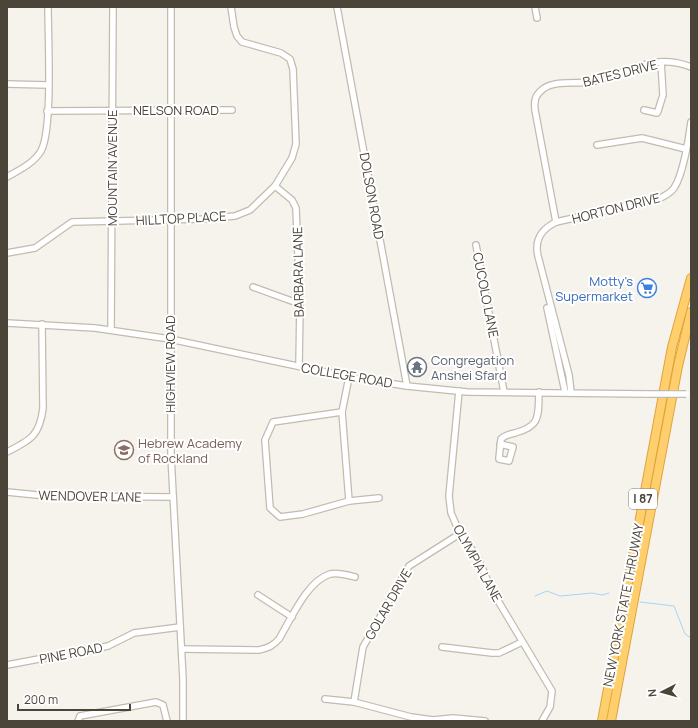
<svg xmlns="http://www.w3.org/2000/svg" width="698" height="728" font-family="Manrope,sans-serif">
<rect width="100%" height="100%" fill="#f6f3ec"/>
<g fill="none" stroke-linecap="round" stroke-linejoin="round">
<!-- stream -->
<g stroke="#a9d4f2" stroke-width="1">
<path d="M 535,596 L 547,591 L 560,596 L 592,593 L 602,595 L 609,593"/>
<path d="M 640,602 L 674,606 L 685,634 L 691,638"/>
</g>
<defs>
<g id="minor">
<path d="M 171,7 L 171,456 L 183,679 L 183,721"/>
<path d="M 337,7 L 407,386"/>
<path d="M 535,7 L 537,18"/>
<path d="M 7,84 L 48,85"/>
<path d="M 644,110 L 657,113 L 658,111 L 663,95 L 661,62"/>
<path d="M 47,111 L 232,110"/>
<path d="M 597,145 L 642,138 L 686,149"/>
<path d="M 7,177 C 19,170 33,164 41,151 C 53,130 48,36 48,7"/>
<path d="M 275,186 L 292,200 L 296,208 L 300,304 L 299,366"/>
<path d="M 556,222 L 535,110 C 534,101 535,95 543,89 C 555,80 577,84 591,82 C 614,78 635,64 658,62 C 669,61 681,63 691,67"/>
<path d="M 476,245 L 504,392"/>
<path d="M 7,253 L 35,248 L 72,222 L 203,219 L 235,216 L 250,210 L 275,186 L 292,158 L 296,144 L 293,69 L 290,59 L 281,53 L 242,42 L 237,36 L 234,27 L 231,7"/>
<path d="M 253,287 L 300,304"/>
<path d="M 547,308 L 565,392"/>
<path d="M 7,323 L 95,328 L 170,339 L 349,377 L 407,386 L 467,392 L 648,394"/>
<path d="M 111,330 L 113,7"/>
<path d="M 349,377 L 342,412 L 349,501"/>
<path d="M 459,391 L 449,496 L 451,513 L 458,529 L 479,560 L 491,589 L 552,691 L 550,707 L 542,721"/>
<path d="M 571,392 L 569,375 L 538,256 C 534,239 542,229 556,222 L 659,199 C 664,196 671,193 674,188 C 683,175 689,138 691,122"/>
<path d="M 342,412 L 273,422 L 265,440 L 270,508 L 280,517 L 303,514 L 349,501 L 379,498"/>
<path d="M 500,444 L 513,447 L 509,461 L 499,459 L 499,458 L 501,439 C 505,435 510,434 515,433 C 541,426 538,416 539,392"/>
<path d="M 7,452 C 31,440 40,435 43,408 L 42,324"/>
<path d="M 7,492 L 47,496 L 173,497"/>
<path d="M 258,595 L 292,617"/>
<path d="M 442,647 L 492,653 L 499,653 L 522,642"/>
<path d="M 182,649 L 259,650 C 268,648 273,646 279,639 C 291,619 307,581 330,574 C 338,572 347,575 355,577"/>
<path d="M 7,665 L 108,646 L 134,633 L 180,627"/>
<path d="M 325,699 L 354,702 L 411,717 L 433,720 L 453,718 L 485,721"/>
<path d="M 354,702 L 363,647 L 409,566 L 461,533"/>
<path d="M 78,721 L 80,716 L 156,702 L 163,705 L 167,721"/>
</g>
<g id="highway">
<path d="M 602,721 L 672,347 L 691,278"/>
<path d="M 611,721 L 678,366 L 691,312"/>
</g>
</defs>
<!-- minor casing -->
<use href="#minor" stroke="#c2bbae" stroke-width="8"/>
<!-- highway casing -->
<use href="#highway" stroke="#e0a43c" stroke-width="10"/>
<!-- minor -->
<use href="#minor" stroke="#fff" stroke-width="5.5"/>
<!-- highway -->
<use href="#highway" stroke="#ffcf6e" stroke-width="8"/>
<defs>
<path id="minor-bridge" d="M 648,394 L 686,394"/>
</defs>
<!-- minor-bridge casing -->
<use href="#minor-bridge" stroke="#c2bbae" stroke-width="8" stroke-linecap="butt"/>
<!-- minor-bridge -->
<use href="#minor-bridge" stroke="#fff" stroke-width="5.5"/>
</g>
<!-- icons -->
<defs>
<symbol id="supermarket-ring" viewBox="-11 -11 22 22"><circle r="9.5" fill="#fff" stroke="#3f7fe0" stroke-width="1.5"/><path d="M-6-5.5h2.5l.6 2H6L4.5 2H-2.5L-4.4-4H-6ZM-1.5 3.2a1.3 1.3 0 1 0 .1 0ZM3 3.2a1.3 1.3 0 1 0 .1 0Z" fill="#3f7fe0"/></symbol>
<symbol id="temple-ring" viewBox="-11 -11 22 22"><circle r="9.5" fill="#fff" stroke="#6b7280" stroke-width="1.5"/><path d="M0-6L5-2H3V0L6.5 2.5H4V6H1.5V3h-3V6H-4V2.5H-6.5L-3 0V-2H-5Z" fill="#6b7280"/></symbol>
<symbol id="school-ring" viewBox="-11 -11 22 22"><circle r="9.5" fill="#fff" stroke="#8d6e63" stroke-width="1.5"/><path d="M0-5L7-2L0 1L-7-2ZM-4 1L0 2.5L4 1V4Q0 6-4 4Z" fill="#8d6e63"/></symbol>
</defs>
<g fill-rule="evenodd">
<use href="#supermarket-ring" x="636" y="277" width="22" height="22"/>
<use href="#temple-ring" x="406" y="356" width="22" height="22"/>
<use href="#school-ring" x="113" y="439" width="22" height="22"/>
</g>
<g text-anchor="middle" stroke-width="4" stroke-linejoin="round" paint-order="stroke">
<!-- shield labels -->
<rect fill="#fff" stroke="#817c74" stroke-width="1" x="629" y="489" width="28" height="20" rx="3"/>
<g font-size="12" font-weight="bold" fill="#4b4439">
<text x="643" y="503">I 87</text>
</g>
<!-- street labels -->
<g font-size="13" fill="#4b4439" stroke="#fff">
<text transform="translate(620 73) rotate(-14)" y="5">BATES DRIVE</text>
<text x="176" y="115">NELSON ROAD</text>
<text transform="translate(112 168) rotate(-90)" y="5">MOUNTAIN AVENUE</text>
<text transform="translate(372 196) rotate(80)" y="5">DOLSON ROAD</text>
<text transform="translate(616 208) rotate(-14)" y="5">HORTON DRIVE</text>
<text transform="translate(181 218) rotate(-3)" y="5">HILLTOP PLACE</text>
<text transform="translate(298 272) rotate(-91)" y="5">BARBARA LANE</text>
<text transform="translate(486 295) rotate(79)" y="5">CUCOLO LANE</text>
<text transform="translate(170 364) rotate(-90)" y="5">HIGHVIEW ROAD</text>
<text transform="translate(347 375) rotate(10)" y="5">COLLEGE ROAD</text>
<text transform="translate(90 496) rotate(1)" y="5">WENDOVER LANE</text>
<text transform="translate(478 563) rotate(61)" y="5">OLYMPIA LANE</text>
<text transform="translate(388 604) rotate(-60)" y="5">GOLAR DRIVE</text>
<text transform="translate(623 605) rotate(-79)" y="5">NEW YORK STATE THRUWAY</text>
<text transform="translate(71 653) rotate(-11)" y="5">PINE ROAD</text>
</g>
<!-- shop labels -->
<g font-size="13" fill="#366cbe" stroke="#fff" text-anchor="end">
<text x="633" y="286">Motty's<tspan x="633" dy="15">Supermarket</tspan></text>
</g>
<!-- worship labels -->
<g font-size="13" fill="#5b616d" stroke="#fff" text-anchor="start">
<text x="431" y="365">Congregation<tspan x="431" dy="15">Anshei Sfard</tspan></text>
</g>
<!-- education labels -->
<g font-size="13" fill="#785e54" stroke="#fff" text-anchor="start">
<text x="138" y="448">Hebrew Academy<tspan x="138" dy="15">of Rockland</tspan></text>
</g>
</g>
<!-- border -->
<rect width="698" height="728" fill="none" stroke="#4b4439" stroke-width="16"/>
<!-- north arrow -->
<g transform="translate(662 692) rotate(264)" stroke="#ffffff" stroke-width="3" paint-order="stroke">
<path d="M0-3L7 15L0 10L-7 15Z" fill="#4b4439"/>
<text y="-6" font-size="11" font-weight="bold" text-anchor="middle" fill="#4b4439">N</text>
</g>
<!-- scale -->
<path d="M18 704v6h112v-6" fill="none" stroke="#4b4439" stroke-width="2"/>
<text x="24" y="704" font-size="12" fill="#4b4439" stroke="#ffffff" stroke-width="3" paint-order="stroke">200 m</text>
</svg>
